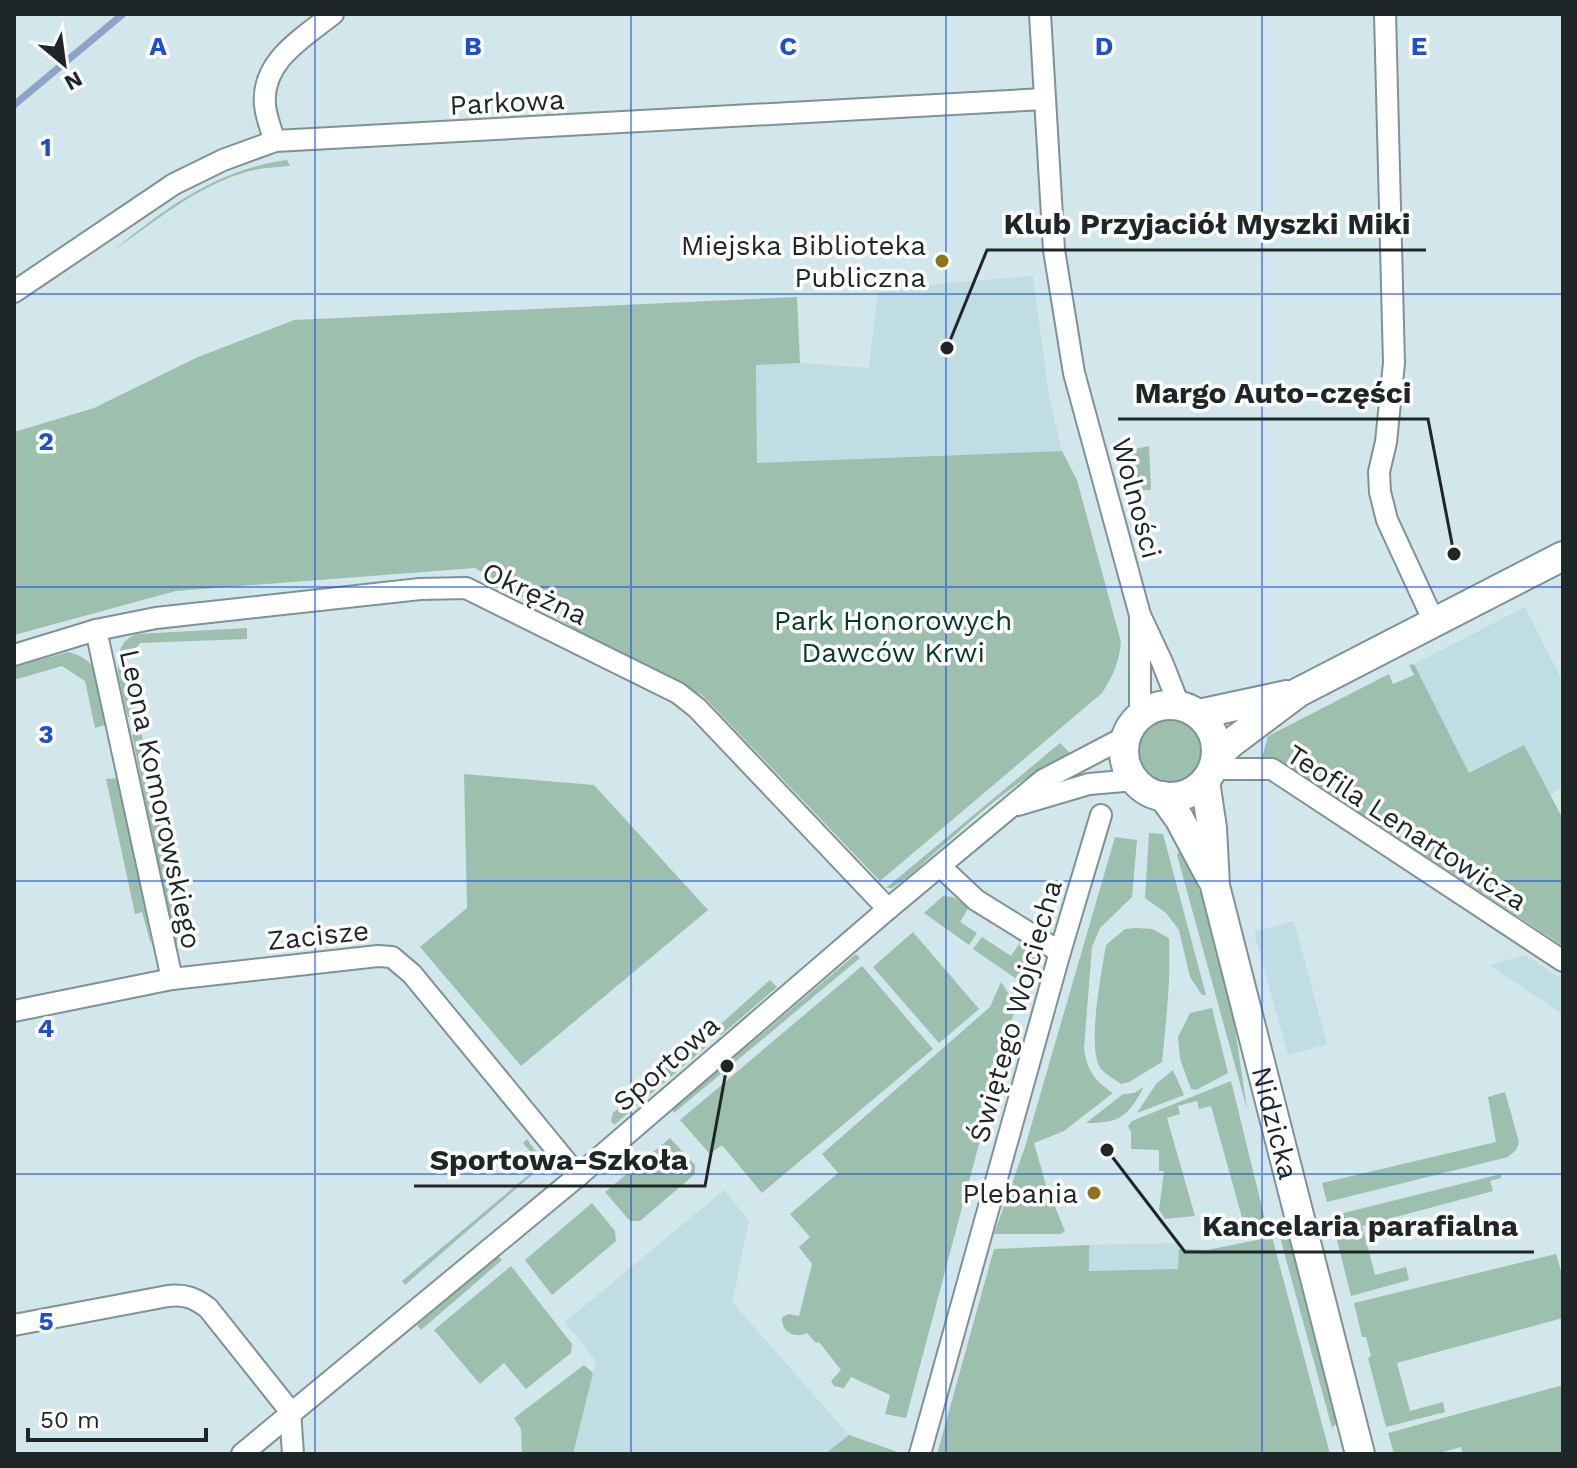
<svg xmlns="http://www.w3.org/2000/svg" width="1577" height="1468" font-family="'Work Sans',sans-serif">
<rect width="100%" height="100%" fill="#d2e7ec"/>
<!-- built -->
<g fill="#bfdde3">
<path d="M 1033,276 L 1049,397 L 1062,451 L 757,463 L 756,365 L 800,363 L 869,368 L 878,289 Z"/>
<path d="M 1525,607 L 1563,682 L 1563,787 L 1549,795 L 1524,746 L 1469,773 L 1414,664 Z"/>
<path d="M 1294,921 L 1327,1044 L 1288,1055 L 1254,932 Z"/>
<path d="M 1526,955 L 1563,980 L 1563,1015 L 1490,965 Z"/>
<path d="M 724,1190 L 749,1221 L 732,1302 L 849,1435 L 825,1454 L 573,1454 L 596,1361 L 565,1322 Z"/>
<path d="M 1179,1243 L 1179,1269 L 1089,1271 L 1089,1245 Z"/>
</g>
<!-- green -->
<g fill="#9dbfae">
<path d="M 287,160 L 290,166 C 275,167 260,168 246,172 C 197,186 154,222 113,251 C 165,208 218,169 287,160 Z"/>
<path d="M 797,297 L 800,363 L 756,365 L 757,463 L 1062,451 L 1077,480 L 1121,642 C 1119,662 1113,676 1102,693 L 880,881 L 702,695 L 613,652 L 475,568 L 176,591 L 14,635 L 14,432 L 94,408 L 198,357 L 294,320 Z"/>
<path d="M 1149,446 L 1151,490 L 1133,491 L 1125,451 Z"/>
<path d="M 247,628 L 247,639 L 140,643 L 126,662 L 138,718 L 128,717 C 123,691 104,645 137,634 Z"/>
<path d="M 68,652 C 81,655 90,660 96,672 L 108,724 L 95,728 L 85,681 L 62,666 L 14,680 L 14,667 Z"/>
<path d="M 1414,664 L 1469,773 L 1524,745 L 1563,819 L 1563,946 L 1296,771 L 1279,762 L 1262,758 L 1268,736 L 1389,674 L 1393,684 L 1414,675 L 1409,665 Z"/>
<circle cx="1170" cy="751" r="32"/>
<path d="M 141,732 L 185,943 L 175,944 L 132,735 Z"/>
<path d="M 1060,743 L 1071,754 C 1016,775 954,837 909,876 L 892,888 L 886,888 Z"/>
<path d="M 464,774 L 594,785 L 708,910 L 521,1066 L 420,947 L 467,908 Z"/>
<path d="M 119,778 L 151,941 L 151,945 L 142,912 L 135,914 L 106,779 Z"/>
<path d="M 1149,833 L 1163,834 L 1206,995 L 1202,995 L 1190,977 L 1179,930 L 1166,913 L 1145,898 Z"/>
<path d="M 1115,837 L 1137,840 L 1132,897 L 1100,928 L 1092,947 L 1084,1048 C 1087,1071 1095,1081 1113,1093 L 1064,1131 L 1034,1143 L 1046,1185 L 1065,1231 L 1061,1234 L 994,1234 L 1025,1147 Z"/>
<path d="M 1182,847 L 1211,919 L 1232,1007 L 1247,1109 L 1177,855 Z"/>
<path d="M 943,896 L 953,897 L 969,907 L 960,922 L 977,933 L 969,945 L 924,913 Z"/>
<path d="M 1136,928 L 1152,929 L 1169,938 C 1171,980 1166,1021 1162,1062 L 1129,1082 L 1121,1084 C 1115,1079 1106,1075 1101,1069 C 1086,1050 1102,970 1106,945 L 1125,929 Z"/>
<path d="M 913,932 L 979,1009 L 939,1043 L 873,967 Z"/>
<path d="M 982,937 L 1011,956 L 1021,941 L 1038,945 L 1031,977 L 1021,982 L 973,949 Z"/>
<path d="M 856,954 L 860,958 L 674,1113 L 672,1110 Z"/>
<path d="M 862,966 L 933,1049 L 762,1193 L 722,1145 L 710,1154 L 680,1120 Z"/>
<path d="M 770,980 L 777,987 L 721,1035 L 715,1029 Z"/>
<path d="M 1001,982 L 1016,1005 L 906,1418 L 885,1414 L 890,1395 L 851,1377 L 844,1388 L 834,1386 L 831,1381 L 841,1370 L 819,1342 L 816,1343 L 807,1333 C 794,1339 781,1332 782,1317 L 789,1314 L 799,1316 L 812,1264 L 799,1247 L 810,1237 L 790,1214 L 838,1173 L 822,1154 L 990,1007 Z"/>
<path d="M 1212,1008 L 1228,1073 L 1196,1090 L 1191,1089 L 1180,1059 L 1178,1037 L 1190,1013 Z"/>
<path d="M 702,1038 L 706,1047 L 614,1125 L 611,1121 L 613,1113 Z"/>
<path d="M 1173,1070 L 1184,1095 L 1137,1113 L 1156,1084 Z"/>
<path d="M 1231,1081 L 1267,1228 L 1246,1232 L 1211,1106 L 1199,1109 L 1197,1101 L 1178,1106 L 1180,1114 L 1167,1118 L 1195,1216 L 1165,1219 L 1159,1210 L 1164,1171 L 1159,1171 L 1159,1150 L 1131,1149 L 1131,1132 L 1128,1126 L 1132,1121 Z"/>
<path d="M 1144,1087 C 1127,1117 1121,1123 1086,1123 L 1123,1094 L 1134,1093 Z"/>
<path d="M 1505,1092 L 1519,1142 L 1516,1150 L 1508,1157 L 1327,1202 L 1322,1183 L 1496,1142 L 1488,1097 Z"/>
<path d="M 670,1138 L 695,1165 L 695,1174 L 640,1221 L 630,1221 L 605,1192 Z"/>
<path d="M 527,1139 L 537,1153 L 540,1168 L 405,1285 L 402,1281 L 532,1172 L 534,1156 L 523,1143 Z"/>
<path d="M 1501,1174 L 1501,1178 L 1490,1181 L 1493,1191 L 1362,1226 L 1375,1275 L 1406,1267 L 1409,1280 L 1351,1296 L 1331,1216 Z"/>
<path d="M 592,1203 L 615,1231 L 616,1241 L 552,1295 L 525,1260 Z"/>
<path d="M 1287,1235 L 1292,1237 L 1340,1420 L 1332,1428 L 1280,1237 Z"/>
<path d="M 1272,1237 L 1330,1454 L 937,1454 L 994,1249 L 1089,1245 L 1089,1271 L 1178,1269 L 1179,1249 L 1207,1250 Z"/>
<path d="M 1556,1254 L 1563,1278 L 1563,1318 L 1397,1363 L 1410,1411 L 1443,1402 L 1445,1412 L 1386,1427 L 1368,1358 L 1371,1356 L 1366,1337 L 1362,1337 L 1354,1303 Z"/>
<path d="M 498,1256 L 502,1260 L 421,1330 L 417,1325 Z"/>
<path d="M 511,1266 L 572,1344 L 571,1353 L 526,1389 L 504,1363 L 480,1384 L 434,1330 Z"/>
<path d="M 584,1365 L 593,1373 L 573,1454 L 522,1454 L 521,1429 L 514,1418 Z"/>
<path d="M 1563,1385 L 1563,1454 L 1463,1454 L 1461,1447 L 1436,1454 L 1394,1454 L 1388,1433 Z"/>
<path d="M 849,1435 L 895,1451 L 894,1454 L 825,1454 Z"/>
</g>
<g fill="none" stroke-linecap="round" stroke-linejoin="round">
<!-- stream -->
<path stroke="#8fa3c6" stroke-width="7" d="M 14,105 L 123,14"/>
<defs>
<g id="street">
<path d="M 1040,14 L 1054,250 L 1074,373 L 1140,615 L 1162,662 L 1179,705"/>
<path d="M 1385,14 L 1394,363 L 1386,442 L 1379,472 L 1380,492 L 1387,520 L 1435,624"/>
<path d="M 275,141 C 271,130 266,117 265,105 C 261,61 303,38 333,14"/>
<path d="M 14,292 L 174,184 L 223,160 L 275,141 L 1044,99"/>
<path d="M 1140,619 L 1140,715"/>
<path d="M 96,630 L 172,979"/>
<path d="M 14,655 L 96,630 L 156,618 L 420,589 L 466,588 L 678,693 L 697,708 L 888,909"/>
<path d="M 1213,769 L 1272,769 L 1563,961"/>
<path d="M 1018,805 L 1089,784 L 1135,780"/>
<path d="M 940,866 L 976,900 L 1060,952"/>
<path d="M 14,1011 L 172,979 L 378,956 L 392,957 L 412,974 L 578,1176"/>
<path d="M 14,1325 L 168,1296 C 185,1294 195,1298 208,1308 L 290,1411 L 293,1454"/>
<path d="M 242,1454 L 578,1176 L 888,909 L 1043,780 L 1127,736"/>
<path d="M 920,1454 L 1060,952 L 1101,815"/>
</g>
<g id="secondary">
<circle cx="1170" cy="751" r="46"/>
<path d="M 1199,714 L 1287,695"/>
<path d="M 1216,757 L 1231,743 L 1299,692 L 1563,556"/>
<path id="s1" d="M 1205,781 L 1212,828 L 1215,886 L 1360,1454"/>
<path d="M 1163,796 L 1179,818 L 1211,878"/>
</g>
</defs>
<!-- street casing -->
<use href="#street" stroke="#7f9296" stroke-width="24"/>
<!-- secondary casing -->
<use href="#secondary" stroke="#7f9296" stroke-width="32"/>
<!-- street -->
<use href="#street" stroke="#fff" stroke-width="20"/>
<!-- secondary -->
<use href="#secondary" stroke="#fff" stroke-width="28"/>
</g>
<!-- grid -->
<path fill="none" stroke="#1d4ed8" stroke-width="2" stroke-opacity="0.55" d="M 315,14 L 315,1454M 631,14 L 631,1454M 946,14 L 946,1454M 1262,14 L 1262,1454M 14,294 L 1563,294M 14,587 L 1563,587M 14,881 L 1563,881M 14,1174 L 1563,1174"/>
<!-- markers -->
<g fill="#8f7318" stroke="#fff" stroke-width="3">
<circle cx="942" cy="261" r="8"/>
<circle cx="1094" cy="1193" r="8"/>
</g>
<g text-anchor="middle" stroke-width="7" stroke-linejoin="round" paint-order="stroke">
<!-- street labels -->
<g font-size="28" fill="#1f2628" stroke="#fff">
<text transform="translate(507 102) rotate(-3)" y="10">Parkowa</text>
<text transform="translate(1137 498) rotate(75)" y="10">Wolności</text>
<text transform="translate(535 593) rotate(25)" y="10">Okrężna</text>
<text transform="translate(161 799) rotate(78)" y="10">Leona Komorowskiego</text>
<text transform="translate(1407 827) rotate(33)" y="10">Teofila Lenartowicza</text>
<text transform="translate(318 935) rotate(-6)" y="10">Zacisze</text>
<text transform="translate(1015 1011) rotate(-74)" y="10">Świętego Wojciecha</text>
<text transform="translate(666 1063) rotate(-41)" y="10">Sportowa</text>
<text dy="10" stroke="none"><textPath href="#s1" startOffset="350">Nidzicka</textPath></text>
</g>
<!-- poi labels -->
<g font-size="28" fill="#1f2628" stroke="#fff" text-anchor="end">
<text x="926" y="255">Miejska Biblioteka<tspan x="926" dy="32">Publiczna</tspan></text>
<text x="1078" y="1203">Plebania</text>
</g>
<!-- park labels -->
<g font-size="28" fill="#003c28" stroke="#fff">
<text x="893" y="630">Park Honorowych<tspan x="893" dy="32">Dawców Krwi</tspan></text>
</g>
</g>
<g font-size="26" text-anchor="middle" font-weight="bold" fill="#1d4ed8" stroke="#fff" stroke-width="7" stroke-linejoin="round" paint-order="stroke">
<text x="158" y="55">A</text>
<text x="473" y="55">B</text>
<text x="788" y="55">C</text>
<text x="1104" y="55">D</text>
<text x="1419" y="55">E</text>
<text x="46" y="156">1</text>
<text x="46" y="450">2</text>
<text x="46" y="743">3</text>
<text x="46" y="1037">4</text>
<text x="46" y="1330">5</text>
</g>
<!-- callouts -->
<path fill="none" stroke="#1f2628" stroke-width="3" d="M947 348L987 250H1426M1454 554L1428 419H1118M727 1066L705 1186H414M1107 1150L1185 1252H1534"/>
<g fill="#1f2628" stroke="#fff" stroke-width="3">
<circle cx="947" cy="348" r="8"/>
<circle cx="1454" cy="554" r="8"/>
<circle cx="727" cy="1066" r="8"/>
<circle cx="1107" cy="1150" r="8"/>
</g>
<g font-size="30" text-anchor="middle" font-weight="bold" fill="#1f2628" stroke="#fff" stroke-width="7" stroke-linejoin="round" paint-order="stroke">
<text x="1207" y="234">Klub Przyjaciół Myszki Miki</text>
<text x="1273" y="403">Margo Auto-części</text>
<text x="559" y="1170">Sportowa-Szkoła</text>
<text x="1360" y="1236">Kancelaria parafialna</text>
</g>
<!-- border -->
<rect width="1577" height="1468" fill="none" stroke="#1f2628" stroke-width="32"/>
<!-- north arrow -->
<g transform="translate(64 64) rotate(151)" stroke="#ffffff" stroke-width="6" paint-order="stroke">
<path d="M0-6L14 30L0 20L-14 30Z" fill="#1f2628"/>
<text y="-12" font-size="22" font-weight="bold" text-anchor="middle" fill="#1f2628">N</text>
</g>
<!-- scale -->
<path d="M28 1428v12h178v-12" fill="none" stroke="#1f2628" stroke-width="4"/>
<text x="40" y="1428" font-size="24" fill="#1f2628" stroke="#ffffff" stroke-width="6" paint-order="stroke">50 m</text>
</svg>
